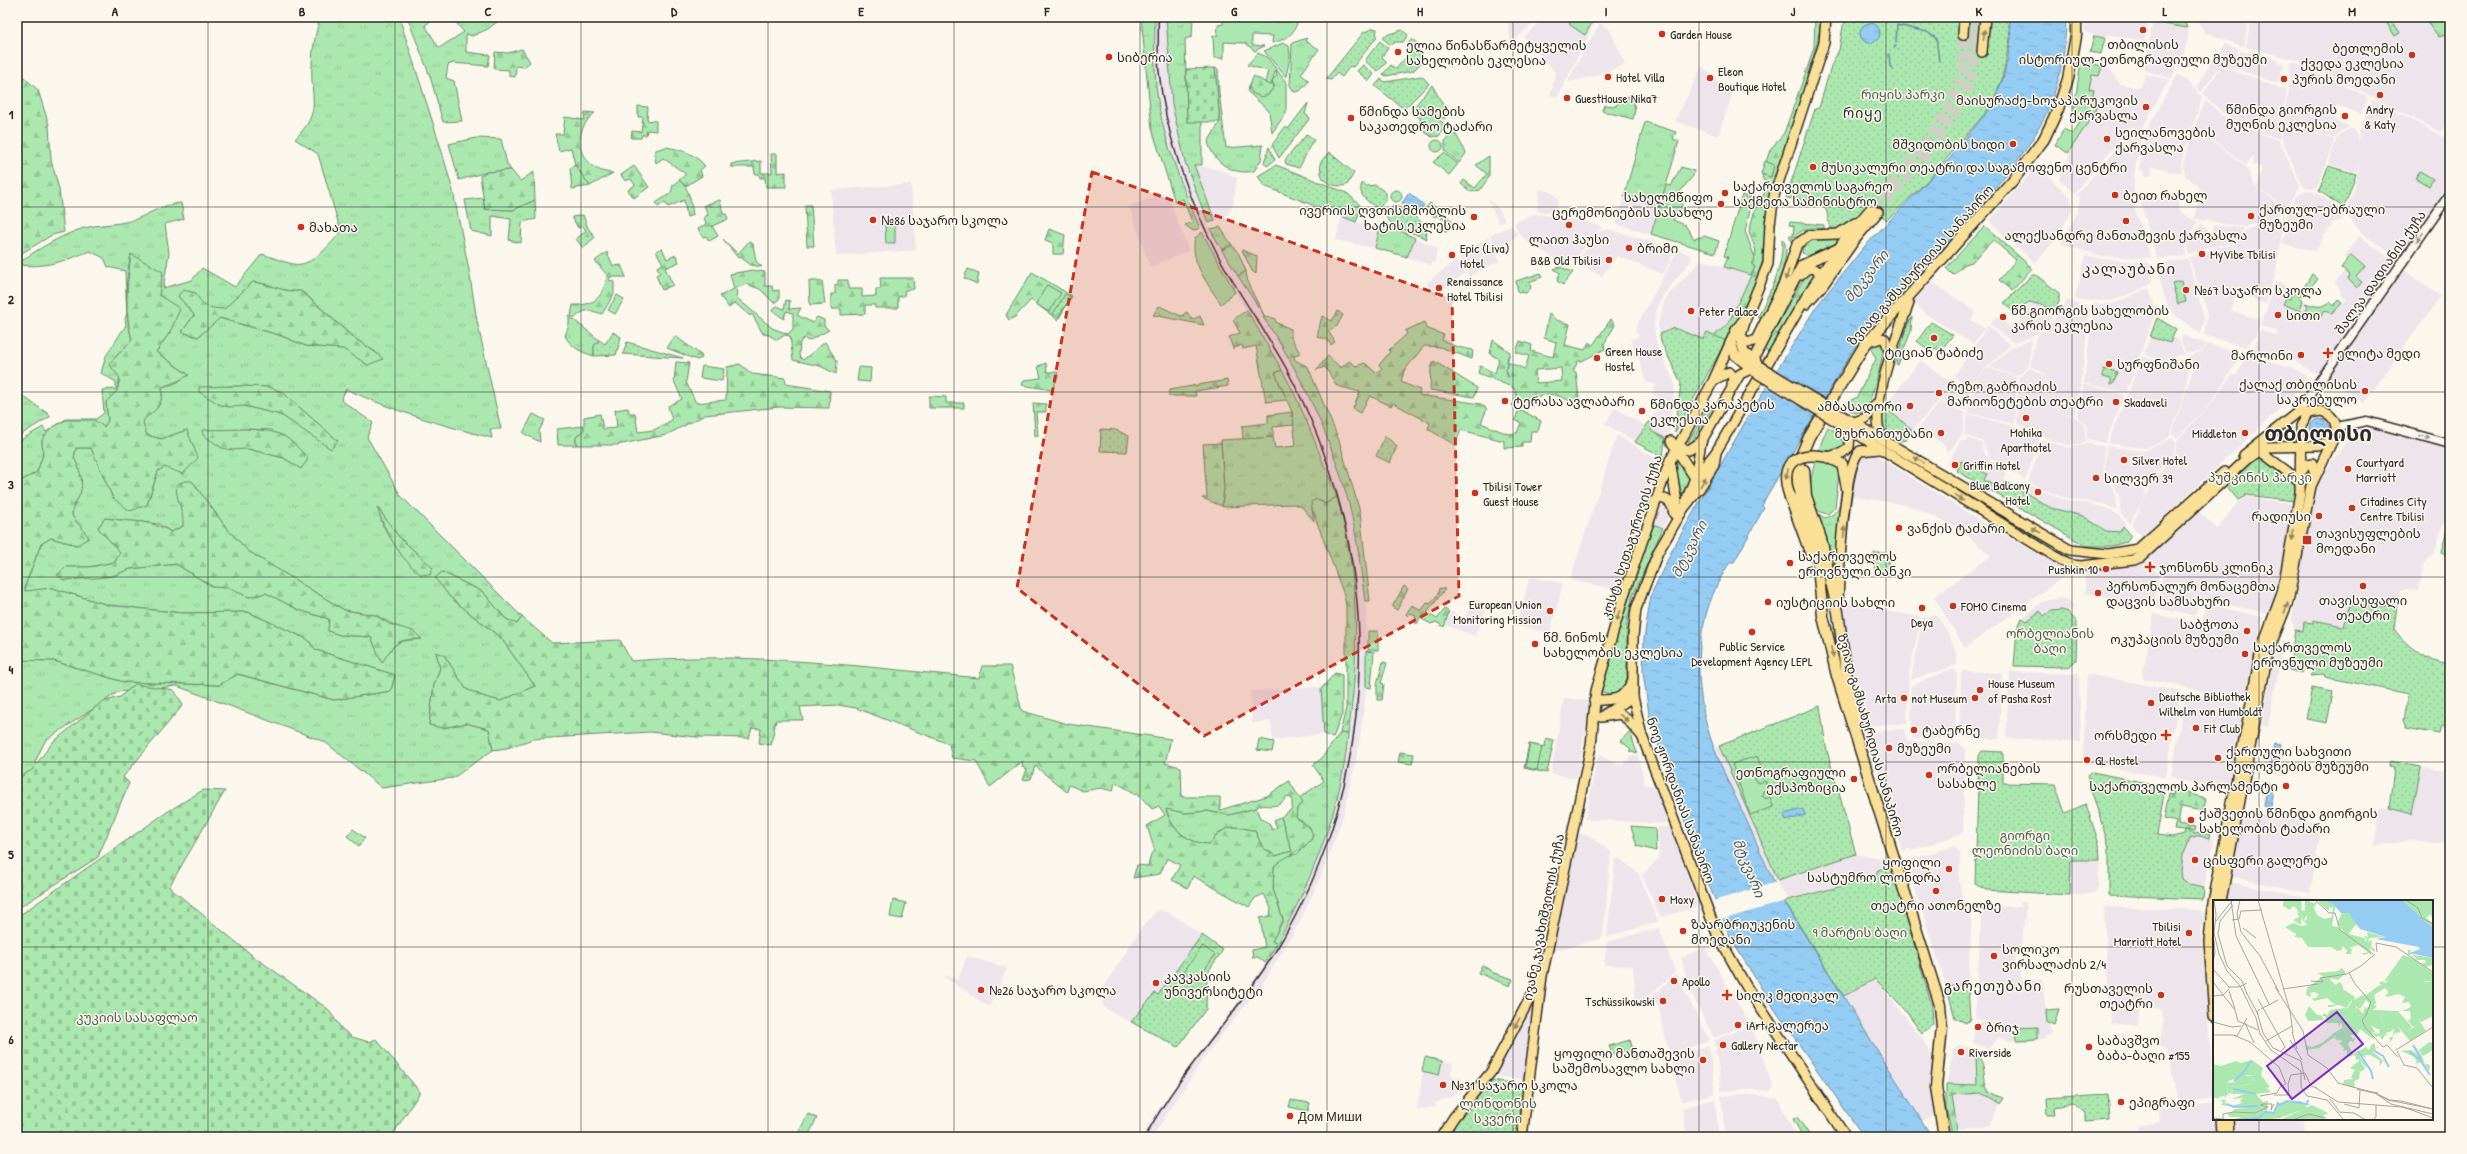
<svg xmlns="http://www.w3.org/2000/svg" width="2467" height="1154" font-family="'Patrick Hand','Noto Sans Georgian',sans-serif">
<defs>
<pattern id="grass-tufts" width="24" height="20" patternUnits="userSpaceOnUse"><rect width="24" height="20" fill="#abe8af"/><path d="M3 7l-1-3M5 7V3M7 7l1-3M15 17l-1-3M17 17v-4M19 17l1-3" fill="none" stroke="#93c797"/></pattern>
<pattern id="forest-firs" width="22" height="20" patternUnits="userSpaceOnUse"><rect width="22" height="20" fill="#abe8af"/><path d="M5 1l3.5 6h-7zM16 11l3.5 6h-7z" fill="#93c797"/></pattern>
<pattern id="cemetery-stones" width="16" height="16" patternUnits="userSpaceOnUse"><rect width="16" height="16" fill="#abe8af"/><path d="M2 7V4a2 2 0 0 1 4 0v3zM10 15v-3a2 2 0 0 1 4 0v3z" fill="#93c797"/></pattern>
<pattern id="park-dots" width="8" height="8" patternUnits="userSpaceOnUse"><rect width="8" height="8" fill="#abe8af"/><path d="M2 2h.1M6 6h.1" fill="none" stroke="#93c797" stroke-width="1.8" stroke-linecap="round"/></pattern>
<pattern id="water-ripples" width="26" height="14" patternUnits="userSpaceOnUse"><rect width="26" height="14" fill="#94ccf3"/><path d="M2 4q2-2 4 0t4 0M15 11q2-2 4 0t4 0" fill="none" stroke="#80afd0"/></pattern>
</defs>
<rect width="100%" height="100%" fill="#fbf7ec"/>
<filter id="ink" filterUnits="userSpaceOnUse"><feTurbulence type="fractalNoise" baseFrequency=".025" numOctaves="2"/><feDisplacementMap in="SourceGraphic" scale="8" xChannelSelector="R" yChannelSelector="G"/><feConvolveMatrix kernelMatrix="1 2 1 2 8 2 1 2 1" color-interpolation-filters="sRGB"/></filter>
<g filter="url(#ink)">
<!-- built -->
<g fill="#eee4eb">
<path d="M 1155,17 L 1166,17 L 1172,104 L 1210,229 L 1303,382 L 1332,451 L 1352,518 L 1366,606 L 1366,693 L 1358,751 L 1342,820 L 1318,883 L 1298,925 L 1265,980 L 1206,1055 L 1152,1137 L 1142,1137 L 1161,1105 L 1260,972 L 1291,918 L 1326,837 L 1337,799 L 1347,752 L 1355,667 L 1353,585 L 1345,530 L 1337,497 L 1319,449 L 1295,394 L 1215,258 L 1178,176 L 1166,142 L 1155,70 Z"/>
<path d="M 1512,17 L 1539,17 L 1511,44 L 1508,22 L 1512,22 Z"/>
<path d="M 1545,17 L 1577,17 L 1575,20 L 1579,30 L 1585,35 L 1594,19 L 1591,17 L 1596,19 L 1558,97 L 1550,95 L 1556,73 L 1524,37 Z"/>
<path d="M 2084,17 L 2150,17 L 2144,41 L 2107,34 L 2105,38 L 2085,32 Z"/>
<path d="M 2196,17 L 2248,17 L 2244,47 L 2204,32 Z"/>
<path d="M 2251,17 L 2423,17 L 2438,37 L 2450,34 L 2450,120 L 2440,132 L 2304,62 L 2246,47 Z"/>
<path d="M 2153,22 L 2187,28 L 2189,32 L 2184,53 L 2171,79 L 2144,70 Z"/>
<path d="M 1600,23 L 1610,30 L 1625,64 L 1602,74 L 1570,82 L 1569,79 Z"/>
<path d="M 2225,44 L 2239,49 L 2234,69 L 2221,65 L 2201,92 L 2196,88 L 2212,60 L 2217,62 Z"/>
<path d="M 2240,51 L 2268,56 L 2284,64 L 2277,83 L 2236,69 Z"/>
<path d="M 2294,62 L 2366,96 L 2368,99 L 2360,114 L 2337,105 L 2331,118 L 2350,127 L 2337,133 L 2334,139 L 2282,119 L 2289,91 L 2290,63 Z"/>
<path d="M 1702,66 L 1732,95 L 1718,136 L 1675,121 Z"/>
<path d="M 2102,66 L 2111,70 L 2120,84 L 2135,87 L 2141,88 L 2145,74 L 2169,80 L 2140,131 L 2131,127 L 2074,193 L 2060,180 L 2060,176 L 2070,155 L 2068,153 L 2089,121 L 2087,119 L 2091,111 L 2094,112 L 2089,89 L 2092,75 L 2099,75 Z"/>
<path d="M 2222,66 L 2287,91 L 2279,132 L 2280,140 L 2237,122 L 2223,113 L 2203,94 Z"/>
<path d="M 2178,74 L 2190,84 L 2202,98 L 2184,152 L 2181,165 L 2182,172 L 2168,173 L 2167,169 L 2152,167 L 2151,176 L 2143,175 L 2144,171 L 2140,170 L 2145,133 Z"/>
<path d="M 2373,99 L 2450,141 L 2450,186 L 2402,261 L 2361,232 L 2345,213 L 2355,188 L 2360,160 L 2357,172 L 2328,164 L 2338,135 L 2349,129 L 2355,130 L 2358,142 L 2359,131 Z"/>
<path d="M 2206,100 L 2221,115 L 2237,124 L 2279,141 L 2300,185 L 2296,194 L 2285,207 L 2257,187 L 2262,168 L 2253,165 L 2254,157 L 2252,157 L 2246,165 L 2195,125 Z"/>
<path d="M 2284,121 L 2334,140 L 2317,188 L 2308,189 L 2303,186 L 2281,137 Z"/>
<path d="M 2194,126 L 2247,168 L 2254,185 L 2285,209 L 2282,213 L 2246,227 L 2195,219 L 2200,188 L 2186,176 L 2183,165 Z"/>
<path d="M 2132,132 L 2141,135 L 2134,176 L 2134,207 L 2151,258 L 2102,256 L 2061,244 L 2077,213 L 2080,197 L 2076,195 Z"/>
<path d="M 1194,165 L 1221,170 L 1237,178 L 1233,205 L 1226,217 L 1215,221 Z"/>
<path d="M 2037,166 L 2071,198 L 2072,211 L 2054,241 L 2035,263 L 1989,221 Z"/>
<path d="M 911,184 L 916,250 L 836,256 L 831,190 Z"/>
<path d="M 1540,189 L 1551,192 L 1558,198 L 1557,213 L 1537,211 Z"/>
<path d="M 2308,191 L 2317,193 L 2327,200 L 2343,211 L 2343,216 L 2341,221 L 2333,222 L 2315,251 L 2283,244 L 2288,210 L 2297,195 Z"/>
<path d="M 1167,193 L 1189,251 L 1150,267 L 1129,206 Z"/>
<path d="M 1624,196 L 1660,206 L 1651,234 L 1616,224 Z"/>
<path d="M 1487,198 L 1499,209 L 1505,221 L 1499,223 Z"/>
<path d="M 2140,199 L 2178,199 L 2179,212 L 2198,222 L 2185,245 L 2186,256 L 2157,259 Z"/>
<path d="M 1535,214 L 1581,220 L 1602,227 L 1570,265 L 1564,264 L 1527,242 L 1518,232 L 1515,224 L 1517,221 Z"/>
<path d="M 1342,217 L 1376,228 L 1380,228 L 1375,248 L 1336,240 Z"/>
<path d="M 2277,218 L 2284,221 L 2276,271 L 2266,304 L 2236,294 L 2231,311 L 2261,320 L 2256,335 L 2246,347 L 2204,335 L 2207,316 L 2204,299 L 2189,258 L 2213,248 L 2232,245 L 2239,241 L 2246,230 Z"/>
<path d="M 2201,223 L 2211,234 L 2213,225 L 2244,228 L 2234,243 L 2205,248 L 2189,255 L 2187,247 L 2190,240 Z"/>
<path d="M 1511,226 L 1518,235 L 1497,250 L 1490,235 Z"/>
<path d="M 1608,229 L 1676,249 L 1663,274 L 1617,256 L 1602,276 L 1576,263 L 1600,231 Z"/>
<path d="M 2360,236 L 2397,264 L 2355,325 L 2318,373 L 2312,372 L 2291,359 L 2255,349 L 2260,330 L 2276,336 L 2278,332 L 2261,326 L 2276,280 L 2293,291 L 2289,300 L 2286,298 L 2283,304 L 2300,311 L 2303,300 L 2312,315 L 2324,310 L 2334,310 L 2342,303 L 2344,304 L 2347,300 L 2339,294 L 2341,291 L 2335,283 L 2344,271 L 2361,281 L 2356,277 L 2365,266 L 2352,255 L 2348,260 L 2345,256 Z"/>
<path d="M 1488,237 L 1500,261 L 1469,276 L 1459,257 Z"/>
<path d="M 1415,238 L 1437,248 L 1435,261 L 1430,265 L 1407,257 Z"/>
<path d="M 1678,250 L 1688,254 L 1692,259 L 1664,294 L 1658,305 L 1654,323 L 1655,336 L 1659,350 L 1675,384 L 1669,434 L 1666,434 L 1665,438 L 1651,431 L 1653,424 L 1649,422 L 1656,411 L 1657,395 L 1653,395 L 1656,384 L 1646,383 L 1640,362 L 1630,339 L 1639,337 L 1635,329 Z"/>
<path d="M 2086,255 L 2103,259 L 2150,263 L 2152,281 L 2148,286 L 2112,301 L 2079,300 L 2075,298 Z"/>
<path d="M 2188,259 L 2204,318 L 2201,334 L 2176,316 L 2167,305 L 2161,284 L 2158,264 Z"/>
<path d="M 1457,260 L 1465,273 L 1435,296 L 1426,283 Z"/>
<path d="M 1701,260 L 1751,275 L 1728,324 L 1714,336 L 1707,332 L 1703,339 L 1674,328 L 1660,334 L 1658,324 L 1665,299 Z"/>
<path d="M 2402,269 L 2441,296 L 2364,403 L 2322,375 Z"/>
<path d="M 1932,282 L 1976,312 L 1971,320 L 1984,328 L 1973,344 L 1929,316 L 1913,302 Z"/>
<path d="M 2149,288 L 2156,311 L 2126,393 L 2084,383 L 2094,304 L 2113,304 Z"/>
<path d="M 2067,300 L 2090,308 L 2081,383 L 2074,416 L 2058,412 L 2043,372 L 2030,366 L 2036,338 L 2058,316 Z"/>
<path d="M 2034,303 L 2055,313 L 2048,324 L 2033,336 L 2013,343 L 1990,324 L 1996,316 L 2014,329 L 2022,318 L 2019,316 L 2030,304 Z"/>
<path d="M 1988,326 L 2010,345 L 1967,387 L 1954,376 Z"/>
<path d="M 2182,335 L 2206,344 L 2204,349 L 2191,353 L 2186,352 L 2181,342 Z"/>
<path d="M 2172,336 L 2178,339 L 2185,355 L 2174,356 L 2167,362 L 2144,354 L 2150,337 L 2170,342 Z"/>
<path d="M 2032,340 L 2028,366 L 2022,372 L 2016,376 L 1989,367 L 2014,346 Z"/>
<path d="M 2207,344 L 2242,354 L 2210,404 L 2177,438 L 2172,434 L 2194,366 L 2189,359 L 2194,354 L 2204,350 Z"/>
<path d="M 2247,355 L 2293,368 L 2306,375 L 2309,381 L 2142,537 L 2132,525 L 2154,480 L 2175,454 L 2178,439 L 2214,400 L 2231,376 L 2237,375 Z"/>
<path d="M 2143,356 L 2164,364 L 2180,359 L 2190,364 L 2183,398 L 2170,436 L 2163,441 L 2145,448 L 2111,444 L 2108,443 Z"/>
<path d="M 1921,360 L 1953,384 L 1913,430 L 1884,407 Z"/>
<path d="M 1987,368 L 2016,377 L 2015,424 L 1967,413 L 1977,378 Z"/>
<path d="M 2030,368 L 2043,374 L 2058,412 L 2075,417 L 2084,424 L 2086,442 L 2070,446 L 2053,441 L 2017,423 L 2019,377 Z"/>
<path d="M 2084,384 L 2124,395 L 2105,443 L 2087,439 L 2086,424 L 2077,417 Z"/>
<path d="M 1962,385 L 1970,391 L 1966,411 L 1942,401 L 1953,389 L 1956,391 Z"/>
<path d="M 1940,402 L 1965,413 L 1963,433 L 1947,454 L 1945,445 L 1918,428 Z"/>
<path d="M 1615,408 L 1646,426 L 1635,442 L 1605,424 Z"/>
<path d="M 1968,414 L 2019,428 L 2040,439 L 2025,480 L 1990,458 L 1982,441 L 1964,435 Z"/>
<path d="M 2363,426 L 2388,430 L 2450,448 L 2450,501 L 2434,554 L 2423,564 L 2419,591 L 2406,589 L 2400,592 L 2397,606 L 2350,605 L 2344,626 L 2314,620 L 2313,623 L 2303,631 L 2295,630 L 2292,618 L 2316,484 L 2348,439 Z"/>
<path d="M 1617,435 L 1661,462 L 1619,590 L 1570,580 Z"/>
<path d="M 1969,438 L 1981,443 L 1984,454 L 1991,461 L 2007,473 L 2004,479 L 2019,488 L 2023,482 L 2061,499 L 2094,505 L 2111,510 L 2121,518 L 2125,524 L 2120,532 L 2106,531 L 2083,516 L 2051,508 L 2005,481 L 2000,490 L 1984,480 L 1987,474 L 1961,461 L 1958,469 L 1947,464 L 1961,440 L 1967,442 Z"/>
<path d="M 2172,438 L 2176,443 L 2173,455 L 2151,478 L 2146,488 L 2144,500 L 2129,523 L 2121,514 L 2119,495 L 2105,470 L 2106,446 L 2143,451 Z"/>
<path d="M 2043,440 L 2069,448 L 2087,444 L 2104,446 L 2104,472 L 2116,494 L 2117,510 L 2104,504 L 2061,497 L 2028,482 Z"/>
<path d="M 1869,451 L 1982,522 L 2058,565 L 2062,569 L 2063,577 L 1965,648 L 1934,597 L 1991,556 L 1962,531 L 1945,521 L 1907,505 L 1851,496 L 1855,461 L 1858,456 Z"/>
<path d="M 2246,497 L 2294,504 L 2276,597 L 2272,610 L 2267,613 L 2200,599 L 2195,616 L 2156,608 L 2163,575 L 2146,556 L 2196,509 L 2217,529 L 2238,502 Z"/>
<path d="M 1664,501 L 1671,513 L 1663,528 L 1650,523 L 1657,503 Z"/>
<path d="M 2145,558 L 2159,576 L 2153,608 L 2085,593 L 2085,575 L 2087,570 Z"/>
<path d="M 1530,577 L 1563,583 L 1550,633 L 1516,626 Z"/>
<path d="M 2060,598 L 2069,600 L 2075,607 L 2068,612 L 2062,610 L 2027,621 L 2022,618 L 2044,601 Z"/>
<path d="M 1844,600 L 1879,610 L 1917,616 L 1921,619 L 1909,672 L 1907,723 L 1865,726 L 1846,640 L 1842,611 Z"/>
<path d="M 1474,602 L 1487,607 L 1475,636 L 1445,625 L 1452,612 L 1464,618 Z"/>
<path d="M 2205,604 L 2263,617 L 2245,700 L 2142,678 L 2154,614 L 2202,624 Z"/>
<path d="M 1932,615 L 1937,616 L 1948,633 L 1957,654 L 1957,665 L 1911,680 L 1922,621 L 1925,617 Z"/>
<path d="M 2275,651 L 2282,652 L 2268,727 L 2262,726 Z"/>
<path d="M 1950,670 L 1955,670 L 1957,673 L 1955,738 L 1912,739 L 1911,686 Z"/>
<path d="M 1964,671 L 2002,673 L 1999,739 L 1959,737 L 1961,673 Z"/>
<path d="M 2010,672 L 2079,674 L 2081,742 L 2006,738 Z"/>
<path d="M 2087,674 L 2178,691 L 2180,694 L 2166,775 L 2164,777 L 2085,763 L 2083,761 Z"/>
<path d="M 1316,687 L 1321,689 L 1324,734 L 1273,740 L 1271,721 L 1252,723 L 1250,691 Z"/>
<path d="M 2186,693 L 2246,705 L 2230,790 L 2178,780 L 2171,775 Z"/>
<path d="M 1564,698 L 1590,701 L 1577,778 L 1551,774 Z"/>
<path d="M 1905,729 L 1907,741 L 1961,744 L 1965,749 L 1963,833 L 1910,851 L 1910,849 L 1902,851 L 1866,732 Z"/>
<path d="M 1719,746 L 1778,879 L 1856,854 L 1881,858 L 1885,869 L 1893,866 L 1935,1001 L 1937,1017 L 1929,1018 L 1874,878 L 1820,894 L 1910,999 L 1900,1005 L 1875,974 L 1790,900 L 1775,882 L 1714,748 Z"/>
<path d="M 1598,755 L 1622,766 L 1630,756 L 1638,756 L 1645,785 L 1656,785 L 1669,824 L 1585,819 Z"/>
<path d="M 2421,767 L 2446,770 L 2445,775 L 2450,775 L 2450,845 L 2414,840 L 2376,846 L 2374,844 L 2381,807 L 2412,814 Z"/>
<path d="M 2244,811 L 2322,824 L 2310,893 L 2233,877 L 2231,874 Z"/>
<path d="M 1658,827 L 1671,828 L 1697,904 L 1696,907 L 1662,917 L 1659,915 L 1642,875 L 1659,859 Z"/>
<path d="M 1582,834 L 1589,836 L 1611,852 L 1603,935 L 1600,939 L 1554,951 L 1550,948 L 1573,839 L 1577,835 Z"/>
<path d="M 2200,836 L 2214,840 L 2204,888 L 2191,885 L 2182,879 L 2181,870 L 2187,844 L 2190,839 Z"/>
<path d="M 1954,846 L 1959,851 L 1960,856 L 1959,880 L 1963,902 L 1972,906 L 1968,986 L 1946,985 L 1906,861 Z"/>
<path d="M 1619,858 L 1638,873 L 1658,922 L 1607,937 L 1615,860 Z"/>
<path d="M 2071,860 L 2100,860 L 2098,888 L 2096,892 L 2083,895 L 2070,895 Z"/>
<path d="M 2230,883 L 2234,883 L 2328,901 L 2225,901 Z"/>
<path d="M 1991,902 L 1994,906 L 2021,907 L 2019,903 L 2026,902 L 2022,945 L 2015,945 L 2015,966 L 2019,969 L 2021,981 L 2042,980 L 2047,1022 L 2052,1033 L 2042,1039 L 2027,1041 L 2009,1041 L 1999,1037 L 1989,1049 L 1973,1043 L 1975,1022 L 1988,1022 L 1975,1018 L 1982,906 L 1985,903 Z"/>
<path d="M 2106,907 L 2199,910 L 2204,914 L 2201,933 L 2214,1097 L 2181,1101 L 2177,1098 L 2169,1058 L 2166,1050 L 2159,1045 L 2164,1019 L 2161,1009 L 2140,1007 L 2137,1026 L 2110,1023 L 2104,908 Z"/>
<path d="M 1158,909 L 1170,913 L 1223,950 L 1207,973 L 1206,1009 L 1178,1047 L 1104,1008 L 1100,992 L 1141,929 Z"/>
<path d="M 1659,928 L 1675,971 L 1640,1005 L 1636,1006 L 1633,966 L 1604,965 L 1607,942 Z"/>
<path d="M 1705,947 L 1749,1023 L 1714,1038 L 1690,990 L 1681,958 Z"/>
<path d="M 967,956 L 1007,968 L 989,1007 L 945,977 L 946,975 L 958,980 Z"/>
<path d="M 1676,974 L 1709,1039 L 1707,1042 L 1669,1053 L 1658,1005 L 1651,998 Z"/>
<path d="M 1875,979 L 1922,1038 L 1933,1059 L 1933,1116 L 1922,1121 L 1844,996 Z"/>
<path d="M 1536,996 L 1527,1080 L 1497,1076 L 1495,1072 Z"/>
<path d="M 1749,1026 L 1752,1028 L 1773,1087 L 1770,1091 L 1747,1089 L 1721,1091 L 1715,1040 Z"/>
<path d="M 1709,1045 L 1715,1093 L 1682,1102 L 1670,1058 Z"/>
<path d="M 1958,1045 L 1972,1048 L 1976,1053 L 1978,1085 L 1946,1084 L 1954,1050 Z"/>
<path d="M 1425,1057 L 1453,1063 L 1450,1074 L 1457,1079 L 1459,1076 L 1467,1083 L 1452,1096 L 1435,1103 L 1436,1106 L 1417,1110 Z"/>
<path d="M 1981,1093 L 1999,1104 L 1990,1128 L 1956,1128 L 1952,1095 Z"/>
<path d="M 1742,1094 L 1777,1098 L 1797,1137 L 1726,1137 L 1721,1096 Z"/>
<path d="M 1715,1099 L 1719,1137 L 1687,1137 L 1682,1108 Z"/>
<path d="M 2214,1102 L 2214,1119 L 2217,1119 L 2218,1137 L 2139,1137 L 2139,1126 L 2160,1122 L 2159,1109 Z"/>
<path d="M 2232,1119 L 2302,1119 L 2303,1137 L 2234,1137 Z"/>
</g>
<!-- grass -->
<g fill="url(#grass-tufts)" stroke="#6b8a6d" fill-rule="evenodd">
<path d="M 320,17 L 399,17 L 440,145 L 453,191 L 469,270 L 477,321 L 501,429 L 490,429 L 492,438 C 441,425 393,411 346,389 L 341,400 L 373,423 L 367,437 L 401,496 L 522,617 L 517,624 L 506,619 L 483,592 L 442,572 L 444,587 L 451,598 L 501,638 L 535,686 L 501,701 L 485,697 L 466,689 L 444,655 L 436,652 L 440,668 L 434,685 L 429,725 L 443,728 L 466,723 L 489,729 L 493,750 L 453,778 L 382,788 L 325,742 L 177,686 L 118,692 L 45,741 L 35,762 L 37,783 L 17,795 L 17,660 L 54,661 L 124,682 L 219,685 L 237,674 L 334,700 L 391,691 L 395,675 L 316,650 L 307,639 L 248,612 L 183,613 L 108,605 L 52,588 L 25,592 L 25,586 L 41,544 L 51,538 L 77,545 L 82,526 L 72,517 C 72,508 76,503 79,495 C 83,485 79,467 74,458 L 76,448 L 91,448 L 113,498 L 147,505 L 158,471 L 164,467 L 187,430 L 161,439 L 147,435 C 138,415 147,420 157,408 C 162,402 162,394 162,387 L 178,382 L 188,374 L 156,352 L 170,332 L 159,295 L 131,254 C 125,282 124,312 132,340 L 109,364 L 120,378 L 117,391 L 106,402 L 108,421 L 104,427 L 42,440 L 43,455 L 37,472 L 17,483 L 17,442 L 43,427 L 46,432 L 66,419 L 96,419 L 104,413 L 102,390 L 116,389 L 116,382 L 101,373 L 106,356 L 126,325 L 125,319 L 127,313 L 125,271 L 108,267 L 104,258 L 90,251 C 67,260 41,270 17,264 C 38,249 59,236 84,228 C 99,224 115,225 130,221 C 148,216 161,204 181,203 L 184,219 L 165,224 L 169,253 L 163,288 L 192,280 L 202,268 L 235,287 L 262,254 C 272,257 283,262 293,264 C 312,268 330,244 341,232 L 318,154 L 295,139 C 323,111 310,99 312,65 C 312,50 316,32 320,17 ZM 253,282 C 273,284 282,293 301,291 C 327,311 348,337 376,352 L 368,364 L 343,349 L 306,346 L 279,335 L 219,318 L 198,337 L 182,332 L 194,315 L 178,296 L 200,302 L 208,308 L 224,309 ZM 228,386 L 269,387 L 282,392 L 338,441 L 298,426 L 281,415 L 244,406 ZM 245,429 L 272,430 L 301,469 L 284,458 L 248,449 L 232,430 ZM 192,481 L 228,530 L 248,551 L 344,610 L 375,615 L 421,639 C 397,641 396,641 382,662 L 371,637 L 340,635 L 328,631 L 329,619 L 299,610 L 266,593 L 249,597 L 228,588 L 213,587 L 176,564 L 130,569 L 112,576 L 64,580 L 66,567 L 89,567 L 115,562 L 120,552 L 98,528 L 105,518 L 159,524 L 171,532 L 183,526 L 184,513 L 181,504 ZM 378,508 L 399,537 L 433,568 L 401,554 L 383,526 Z"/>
<path d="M 407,17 L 437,17 L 425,25 L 439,48 L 464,32 L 451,17 L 496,17 L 498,21 L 488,29 L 472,36 L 466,34 L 466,52 L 490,55 L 488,66 L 453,63 L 448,65 L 446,78 L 454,81 L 462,121 L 443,122 L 430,76 Z"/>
<path d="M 1141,17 L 1155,17 C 1155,34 1154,52 1155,69 C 1157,125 1178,177 1200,228 L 1193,231 L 1185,225 L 1192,222 L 1183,199 L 1175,202 L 1152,129 Z"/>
<path d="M 1166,17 L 1193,17 L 1192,37 L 1185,39 L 1187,121 L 1202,121 L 1202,165 L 1194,165 L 1215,221 L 1208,223 L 1185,162 L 1172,104 Z"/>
<path d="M 2423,17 L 2450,17 L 2450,34 L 2438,37 Z"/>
<path d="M 1307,38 L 1305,41 L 1319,49 L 1301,74 L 1309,81 L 1300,91 L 1294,92 L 1290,85 L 1292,43 Z"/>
<path d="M 1215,68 L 1218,69 L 1219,93 L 1226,148 L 1263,145 L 1261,160 L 1254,171 C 1233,176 1213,162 1208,142 L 1220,122 Z"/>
<path d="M 1276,69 L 1286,82 L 1286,113 L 1272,133 L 1269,111 L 1248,92 L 1249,86 L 1254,94 L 1268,95 L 1274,87 L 1272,80 L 1277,76 Z"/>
<path d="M 1432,85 L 1448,114 L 1444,119 L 1427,108 L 1410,112 Z"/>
<path d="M 1632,96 L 1635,110 L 1633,119 L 1602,111 L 1604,105 L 1616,106 L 1620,98 Z"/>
<path d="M 1420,112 L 1429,112 L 1447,126 L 1439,136 L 1432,137 L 1421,129 L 1420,118 L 1416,115 Z"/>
<path d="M 1645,122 L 1676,132 L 1673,139 L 1679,141 L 1660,206 L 1624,196 Z"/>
<path d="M 1454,131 L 1466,153 L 1459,163 L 1445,151 L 1445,141 Z"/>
<path d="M 476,138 L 501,139 L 507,164 L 511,170 L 487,172 L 459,180 L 449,144 Z"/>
<circle cx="1437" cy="146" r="6"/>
<path d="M 1269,147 L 1275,160 L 1267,166 L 1264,162 Z"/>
<path d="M 1444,153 L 1458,164 L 1449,175 L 1433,162 Z"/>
<path d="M 1489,156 L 1489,177 L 1480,190 L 1471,192 L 1461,184 L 1464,180 L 1475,188 L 1487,174 L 1476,165 Z"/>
<path d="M 575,165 L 590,186 L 572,189 L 570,168 Z"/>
<path d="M 679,180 C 690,189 691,202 693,215 L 687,217 L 684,200 L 668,207 L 665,202 L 658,207 L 656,203 L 671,193 L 673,185 Z"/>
<circle cx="1396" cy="196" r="6"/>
<path d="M 483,198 L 485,209 L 513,210 L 535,200 L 536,219 L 522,222 L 521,243 L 509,240 L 511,219 L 492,216 L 492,236 L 471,231 L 465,200 Z"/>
<path d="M 1790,222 L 1824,225 L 1824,229 C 1809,226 1801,229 1791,240 L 1789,236 L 1793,236 L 1794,226 L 1789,225 Z"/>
<path d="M 1390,226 L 1415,238 L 1407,257 L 1375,248 L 1380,228 Z"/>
<path d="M 1220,227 L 1232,245 L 1222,250 L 1210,229 Z"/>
<path d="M 1848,231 C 1834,249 1829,249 1808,256 L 1802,253 L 1803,246 L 1814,239 L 1835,238 Z"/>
<path d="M 1782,239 C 1796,252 1769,302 1761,319 L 1758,317 L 1771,289 L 1773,289 L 1772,288 C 1779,270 1783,256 1782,239 Z"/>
<path d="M 1560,267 L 1573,272 L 1563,285 L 1557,281 L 1560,273 L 1554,269 Z"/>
<path d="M 1246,271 L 1248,284 L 1265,317 L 1238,276 Z"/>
<path d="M 569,316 L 599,340 L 594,346 L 594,356 C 581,352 572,348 565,336 L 569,325 Z"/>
<path d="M 1912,317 L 1911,331 L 1898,365 L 1896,364 L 1906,328 Z"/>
<path d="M 1882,342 C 1887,352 1871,399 1866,410 L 1855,413 L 1850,410 L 1848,402 L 1857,397 L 1876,359 L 1871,349 L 1876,343 Z"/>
<path d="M 1282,370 C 1305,411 1319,454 1337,497 L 1325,504 L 1320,500 L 1312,509 L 1314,521 L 1302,507 L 1294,504 L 1224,507 L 1222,505 L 1224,488 L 1221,440 L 1273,437 L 1275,448 L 1296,446 L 1292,412 L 1275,373 Z"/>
<path d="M 17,392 L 51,416 L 17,437 Z"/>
<path d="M 1709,406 L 1712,408 L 1691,444 L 1688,442 Z"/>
<path d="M 533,414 L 545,420 L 539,431 L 540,442 L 523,433 Z"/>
<path d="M 584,426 L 584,430 L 576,437 L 576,445 L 558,445 L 557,429 Z"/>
<path d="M 1897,451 L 2062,551 L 2068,557 L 1895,453 Z"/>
<path d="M 1678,456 L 1691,478 L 1681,495 L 1674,462 Z"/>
<path d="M 1841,490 L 1844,495 L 1837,576 L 1818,514 L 1825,518 C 1840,513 1840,504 1841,490 Z"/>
<path d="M 1340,733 L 1348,734 C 1342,808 1312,879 1277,944 L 1272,941 L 1283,920 L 1273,889 L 1274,866 L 1285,856 L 1297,854 L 1312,839 L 1310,827 L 1296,818 L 1297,808 L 1302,803 L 1299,798 L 1324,781 L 1313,765 L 1321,759 Z"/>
<path d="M 1166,808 L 1185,813 L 1207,811 L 1229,815 L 1256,808 L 1260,818 L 1269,823 L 1272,830 L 1277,827 L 1274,821 L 1281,817 L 1292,851 L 1276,856 L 1263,848 L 1255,831 C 1232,825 1224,824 1210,844 C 1189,844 1170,829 1166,808 Z"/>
</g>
<!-- forest -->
<g fill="url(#forest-firs)" stroke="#6b8a6d" fill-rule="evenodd">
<path d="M 1815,17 L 1822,17 C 1813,75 1789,127 1773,183 C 1766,207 1769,227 1765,249 C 1760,279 1740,315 1726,341 L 1714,336 L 1728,324 L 1755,267 L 1751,265 L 1756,251 L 1749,231 L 1757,202 L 1760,204 L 1768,183 L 1763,180 L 1762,174 L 1771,177 L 1774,165 L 1766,162 L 1770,150 L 1784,133 L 1808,66 L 1814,47 Z"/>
<path d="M 522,49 L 530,62 L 524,67 L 516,66 L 515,77 L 509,76 L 509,70 L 494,69 L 495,52 L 508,53 Z"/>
<path d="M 17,71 L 38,90 L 49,125 L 51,160 L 59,189 L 64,232 L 52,235 L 17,256 Z"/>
<path d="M 1254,76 L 1270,85 L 1272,80 L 1274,87 L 1268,95 L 1261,97 L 1252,93 L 1249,86 Z"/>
<path d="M 638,106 L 648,107 L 647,120 L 656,121 L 656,131 L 647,130 L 646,135 L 642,135 L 641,138 L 631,138 L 632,131 L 641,132 L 643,117 L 638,117 Z"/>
<path d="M 585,112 L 595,113 C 569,133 578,171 613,173 L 590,186 L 575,165 L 571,148 L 559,151 L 555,134 L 563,134 L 565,117 L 584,120 Z"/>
<path d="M 666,147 C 683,150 694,153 705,166 L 700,170 L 702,176 L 686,186 L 679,180 L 686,174 L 663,158 L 656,163 L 654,154 L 656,150 Z"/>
<path d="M 771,154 L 777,154 L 777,173 L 786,172 L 786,187 L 766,187 L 765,178 L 760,178 L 759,174 L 755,174 L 754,167 L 731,167 L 731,164 L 761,161 L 761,173 L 772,173 Z"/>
<path d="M 634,166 L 649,187 L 634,198 L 628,190 L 635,185 L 631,179 L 625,181 L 621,175 Z"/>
<path d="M 511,170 L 520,181 L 534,172 L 535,200 L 513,210 L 485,209 L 480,176 L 487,172 Z"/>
<path d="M 2420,171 L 2433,179 L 2429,186 L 2415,178 Z"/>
<path d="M 720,200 L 723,214 L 726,214 L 728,219 L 712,226 L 718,236 L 709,241 L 706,236 L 703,237 L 698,229 L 706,224 L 704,217 L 708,215 L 704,205 Z"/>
<path d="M 805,205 L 811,205 L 814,246 L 807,246 Z"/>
<path d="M 583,215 L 588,228 L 595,237 L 583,248 L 576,239 L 586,231 L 583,226 L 578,228 L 572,217 Z"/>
<path d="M 1985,226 L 2032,268 L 2012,291 L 1999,280 L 2016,260 L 1993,240 L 1972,262 L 1965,264 L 1953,275 L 1946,268 Z"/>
<path d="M 1049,229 L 1065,235 L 1063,254 L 1053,254 L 1053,243 L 1045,240 Z"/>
<path d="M 723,239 L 738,254 L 749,241 L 753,244 L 756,261 L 762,267 L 751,265 L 740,257 L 738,258 Z"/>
<path d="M 662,248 L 667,259 L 676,255 L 679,262 L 665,268 L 673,285 L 662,290 L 656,275 L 660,273 L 657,267 L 663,264 L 656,251 Z"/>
<path d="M 1242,250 L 1257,256 L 1256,274 L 1252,271 Z"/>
<path d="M 607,252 L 613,266 L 621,265 L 626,277 L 610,277 L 609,280 L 614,282 L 614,294 L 602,314 C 590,310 585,308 575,318 L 571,316 L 573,305 C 594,306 604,297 607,275 L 595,261 Z"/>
<path d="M 131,254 L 163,272 L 159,295 L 180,309 L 170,332 L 156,352 L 189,375 L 178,381 L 162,387 C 162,394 162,402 157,408 C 147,420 138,415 147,435 L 161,439 L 187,430 L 198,458 L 183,474 L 164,467 L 158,471 L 147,505 L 130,511 L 113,498 L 91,448 L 76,448 L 74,458 C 80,468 84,482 80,494 C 77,501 71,507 72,515 C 73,519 86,532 89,538 L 77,545 L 51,538 L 41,544 L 25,586 L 25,591 L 52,588 L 108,605 L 182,613 L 248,612 L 307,639 L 316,650 L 395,675 L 391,691 L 334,700 L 238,674 L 219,685 L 124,682 L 54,661 L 17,660 L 17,483 L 37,472 L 43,455 L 42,440 L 50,429 L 66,420 L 94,420 L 104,427 L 108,421 L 106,402 L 117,391 L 120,378 L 109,364 L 132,340 C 124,311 127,283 131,254 Z"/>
<path d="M 968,269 L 979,273 L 977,284 L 964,278 Z"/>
<path d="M 752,270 L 765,272 L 765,286 L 772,286 L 773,291 L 779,290 L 779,299 L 774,303 L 760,289 L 746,284 L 736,288 L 737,298 L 772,328 L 788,334 L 793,329 L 793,313 L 786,311 L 784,319 L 772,310 L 777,306 L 784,309 L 786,300 L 790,301 L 789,309 L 801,308 L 797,315 L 813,323 L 817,317 L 824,320 L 824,326 L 829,330 L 808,341 L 804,338 L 800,342 L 799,356 L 803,360 L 825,342 L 837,361 L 836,374 L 820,366 L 793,360 L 790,336 L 785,335 L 777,340 L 769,335 L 763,334 L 752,314 L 750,316 L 735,303 L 729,308 L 720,296 L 734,289 L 730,274 Z"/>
<path d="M 1808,271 L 1816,274 L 1770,352 L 1764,349 Z"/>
<path d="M 1032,272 L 1072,296 L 1058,320 L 1031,300 L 1015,317 L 1009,320 L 1006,315 Z"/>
<path d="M 880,278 L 913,278 L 914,289 L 905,290 L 904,296 L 898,297 L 898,308 L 875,308 L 875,305 L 865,305 L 865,314 L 841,315 L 841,309 L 831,309 L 831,294 L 835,294 L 835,285 L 838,284 L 838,280 L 848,280 L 848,289 L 862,289 L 862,297 L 876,296 L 876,289 L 881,289 Z"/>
<path d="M 809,281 L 822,281 L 825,304 L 810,305 Z"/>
<path d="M 253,282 C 273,284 282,293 301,291 C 319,306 335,322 353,337 C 363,345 374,350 383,359 L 368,365 L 343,349 L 306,346 L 279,335 L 220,318 L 198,337 L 182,332 L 194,315 L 178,296 L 183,290 L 196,293 C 202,307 209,308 224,309 Z"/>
<path d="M 1159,306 L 1181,316 L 1187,312 L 1192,320 L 1200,316 L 1204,325 L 1153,315 Z"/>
<path d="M 1247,310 L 1282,370 L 1275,373 L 1287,400 L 1266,402 L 1256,346 L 1243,349 L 1242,345 L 1233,349 L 1229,337 L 1240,333 L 1233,320 Z"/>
<path d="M 1338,311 L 1343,315 L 1337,326 L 1328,331 L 1335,342 L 1331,345 L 1327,339 L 1317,337 L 1322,316 L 1332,321 Z"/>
<path d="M 1549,314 L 1556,320 L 1570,324 L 1565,345 L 1585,350 L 1589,342 L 1593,345 L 1611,319 L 1615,325 L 1604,344 L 1605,349 L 1582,361 L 1578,361 L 1573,371 L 1576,372 L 1580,407 C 1548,387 1545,394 1512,406 L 1517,396 L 1514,388 L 1478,373 L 1480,366 L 1495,373 L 1499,359 L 1490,354 L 1493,340 L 1510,352 L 1507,362 L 1525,369 L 1529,356 L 1516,352 L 1520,341 L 1532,345 L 1531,351 L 1553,357 L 1556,342 L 1544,338 ZM 1561,368 L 1562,381 L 1536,383 L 1535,370 Z"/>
<path d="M 1263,317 L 1274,318 L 1277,323 L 1291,329 L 1291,337 L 1300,353 L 1294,356 L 1295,360 L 1308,367 L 1339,440 L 1360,512 L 1370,601 L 1365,601 C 1360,564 1356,526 1345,490 C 1327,429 1299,370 1263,317 Z"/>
<path d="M 1424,322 L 1426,328 L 1444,335 L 1442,340 L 1457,347 L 1473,350 L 1472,359 L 1440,347 L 1424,346 L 1404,371 L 1401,382 L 1420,390 L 1419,395 L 1481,404 L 1487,409 L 1481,423 L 1508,434 L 1517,433 L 1521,423 L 1515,420 L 1518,412 L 1523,411 L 1541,421 L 1538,431 L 1531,431 L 1530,442 L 1522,442 L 1522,447 L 1504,448 L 1504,441 L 1461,430 L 1455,445 L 1428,429 L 1430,423 L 1393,403 L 1391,406 L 1370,396 L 1360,413 L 1353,409 L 1360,392 L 1337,386 L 1325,367 L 1316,370 L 1328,356 L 1341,368 L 1349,361 L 1356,366 L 1365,363 L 1376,373 L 1382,368 L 1379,365 L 1390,352 L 1389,350 L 1407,334 L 1405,331 Z"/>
<path d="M 675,336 L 701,355 L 702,358 L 697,360 L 667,348 Z"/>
<path d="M 1434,361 L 1477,388 L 1474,397 L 1430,390 L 1431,368 Z"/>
<path d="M 676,362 L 689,363 L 686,382 L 696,403 L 726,400 L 727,367 L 740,364 L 752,374 L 785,378 L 786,384 L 830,391 L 829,408 L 779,407 L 705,415 L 666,435 L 617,445 L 576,445 L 576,437 L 584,430 L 584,417 L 600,414 L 603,429 L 617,428 L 615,410 L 628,408 L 629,413 L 635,413 L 638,432 L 654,430 L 672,420 L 668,406 L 682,399 L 674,381 Z"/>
<path d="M 1046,363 L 1047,372 L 1057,372 L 1058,377 L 1052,390 L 1022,385 L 1024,380 L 1041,378 L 1038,366 Z"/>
<path d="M 859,367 L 871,368 L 870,382 L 857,381 Z"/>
<path d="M 1227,380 L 1228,386 L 1195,391 L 1196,396 L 1169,396 L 1169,390 Z"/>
<path d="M 241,386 L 269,387 L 282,392 L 338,441 L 331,449 L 281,415 L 244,406 L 228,407 L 219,404 L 199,392 L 199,387 Z"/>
<path d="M 929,396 L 946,397 L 946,403 L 964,403 L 964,408 L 929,408 Z"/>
<path d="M 1033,403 L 1046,404 L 1046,412 L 1036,412 L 1038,436 L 1035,436 Z"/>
<path d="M 1292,412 L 1294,425 L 1273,427 L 1273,437 L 1243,439 L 1242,426 L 1268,423 L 1268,415 Z"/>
<path d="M 245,429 C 278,431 286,432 308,459 L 301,469 L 284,458 L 248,449 L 232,450 L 222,448 L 203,435 L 202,430 Z"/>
<path d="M 1221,443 L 1224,488 L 1222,505 L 1224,507 L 1202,498 L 1207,498 L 1203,444 Z"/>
<path d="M 185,481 L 192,481 L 228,530 L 248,551 L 344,610 L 375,615 L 389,624 L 413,631 L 422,639 C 397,639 395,642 382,663 L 371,637 L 340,635 L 328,631 L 329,619 L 299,610 L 266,593 L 249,597 L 228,588 L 213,587 L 176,564 L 130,569 L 112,576 L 96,578 L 64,580 L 57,575 L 66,567 L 89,567 L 115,562 L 120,552 L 98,528 L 105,518 C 128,522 151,519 171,532 L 183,526 C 184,508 174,498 177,484 Z"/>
<path d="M 1337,497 C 1359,573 1360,656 1348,734 L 1340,733 L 1346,708 L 1346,606 L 1344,595 L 1312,509 L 1311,502 L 1316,499 L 1325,504 Z"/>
<path d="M 377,507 L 399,537 L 433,568 L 430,575 L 420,574 C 400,558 385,532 377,507 Z"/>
<path d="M 442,572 L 483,592 L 506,619 L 517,624 L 522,617 L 552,643 L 620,640 L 631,661 C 746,651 864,667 979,678 L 982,666 L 1010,666 L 1022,711 L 1068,724 L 1171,739 L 1165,763 L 1181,767 L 1182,797 L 1220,797 L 1220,810 L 1267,796 L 1289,781 L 1303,803 L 1297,808 L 1296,818 C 1337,840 1290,851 1274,866 L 1273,889 L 1283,920 L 1272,941 L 1277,944 L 1265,963 L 1258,957 L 1253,958 L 1252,950 L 1265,947 L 1260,918 L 1270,916 L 1271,908 L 1264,894 L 1255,898 L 1249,907 L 1193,876 L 1188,888 L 1172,880 L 1180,865 L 1167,858 L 1160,874 L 1133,878 L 1137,865 L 1148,866 L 1151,854 L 1155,851 L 1147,826 L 1165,815 L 1159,806 L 1152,809 L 1140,796 L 1115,782 L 1113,791 L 1101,788 L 1083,791 L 1069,785 L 1067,792 L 1035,766 L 1031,779 L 1023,780 L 1027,769 L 1022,767 L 1023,761 L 990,787 L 976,761 L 952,758 L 949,744 L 856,708 L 838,705 L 800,707 L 803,720 L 776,720 L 771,745 L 759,743 L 761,729 L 752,728 L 749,738 L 697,737 L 650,732 L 533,739 L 507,748 L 493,750 L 489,729 L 466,723 L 443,728 L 429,725 L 434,685 L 440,668 L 436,652 L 444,655 L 466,689 L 485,697 L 501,701 L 535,686 L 501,638 L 451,598 L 435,578 ZM 1286,797 L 1292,798 L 1292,809 L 1281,817 L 1292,851 L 1276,856 L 1263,848 L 1255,831 C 1232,825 1225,824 1210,844 C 1189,844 1170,829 1166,809 L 1185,813 L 1207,811 L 1229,815 L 1256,808 L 1260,805 C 1269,806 1281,808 1286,797 Z"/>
<path d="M 1404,586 L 1408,589 L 1397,610 L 1392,607 Z"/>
<path d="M 1439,588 L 1445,589 L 1427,613 L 1437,619 L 1445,609 L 1449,612 L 1444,627 L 1436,622 L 1431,624 L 1420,618 L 1417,624 L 1414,622 L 1416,616 L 1411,613 L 1408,616 L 1406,614 L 1412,605 L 1421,611 L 1427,603 L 1430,604 L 1438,594 Z"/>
<path d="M 1383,662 L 1387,663 L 1381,683 L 1384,684 L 1382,700 L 1377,700 L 1377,684 Z"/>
<path d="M 1335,673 L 1342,675 L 1342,714 L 1333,738 L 1324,734 L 1321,689 Z"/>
<path d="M 1400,752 L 1414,754 L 1412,764 L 1398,762 Z"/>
<path d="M 2059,1009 L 2054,1025 L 2047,1022 L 2046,1010 Z"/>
<path d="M 1630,1040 L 1636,1059 L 1630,1059 L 1627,1050 L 1612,1054 L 1609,1046 Z"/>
<path d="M 1976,1053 C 1989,1069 1981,1080 1989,1093 L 2003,1098 L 1999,1104 L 1981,1093 L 1952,1095 L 1958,1137 L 1953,1137 L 1946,1109 L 1946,1084 L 1977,1085 Z"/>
<path d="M 1797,1117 L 1811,1137 L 1803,1137 L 1793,1119 Z"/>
</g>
<!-- cemetery -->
<g fill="url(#cemetery-stones)" stroke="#6b8a6d">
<path d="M 1215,68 L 1220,122 L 1187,122 L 1186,69 Z"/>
<path d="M 2104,369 L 2117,372 L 2114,383 L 2111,385 L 2111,379 L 2103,377 Z"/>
<path d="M 135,684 L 174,690 L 183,705 L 123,777 L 129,783 L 98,857 L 17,909 L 17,779 L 32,770 L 52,743 L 102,702 L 120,697 Z"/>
<path d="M 203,790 L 225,791 L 169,887 L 253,956 L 328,1009 L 341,1028 L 352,1037 L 369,1042 L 376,1039 L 420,1092 L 391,1137 L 17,1137 L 17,917 L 167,812 Z"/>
<path d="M 2174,790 L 2206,798 L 2203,811 L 2181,807 L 2178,824 L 2195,827 L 2194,831 L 2174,829 L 2176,822 L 2164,819 L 2169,794 L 2173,795 Z"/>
</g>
<!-- park -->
<g fill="url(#park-dots)" stroke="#6b8a6d">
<path d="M 1848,17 L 1981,17 L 1982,52 L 1987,53 L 1988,17 L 2008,17 L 2010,39 L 2002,79 L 1991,106 L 1931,177 L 1887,220 L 1868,204 C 1859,214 1846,231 1831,229 C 1825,219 1832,216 1821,202 L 1786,198 L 1815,109 L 1819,108 L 1831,66 L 1839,50 L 1843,26 Z"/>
<path d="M 2153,17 L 2183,17 L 2187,28 L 2153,22 Z"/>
<path d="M 2383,17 L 2390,17 L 2400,33 L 2395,36 Z"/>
<path d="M 1373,28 L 1377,29 L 1376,38 L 1353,67 L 1350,66 L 1342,77 L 1337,73 L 1331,80 L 1326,79 L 1363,33 Z"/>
<path d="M 1402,30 L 1408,35 L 1403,42 L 1396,42 L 1391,45 L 1382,38 L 1389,34 Z"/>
<path d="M 2094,36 L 2105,38 L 2101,54 L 2090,52 Z"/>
<path d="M 1412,39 L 1420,46 L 1421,63 L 1413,71 L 1386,76 L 1383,74 L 1391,65 L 1396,69 L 1406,57 L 1406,46 Z"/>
<path d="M 1380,41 L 1388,48 L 1382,57 L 1387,62 L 1378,71 L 1366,62 L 1366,59 Z"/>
<path d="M 1363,65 L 1374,74 L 1369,81 L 1357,71 Z"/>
<path d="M 1422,76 L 1429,84 L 1404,109 L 1375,86 L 1381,79 L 1385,82 Z"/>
<path d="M 1308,103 L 1305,114 L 1310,118 L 1279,158 L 1272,145 L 1285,127 L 1288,129 Z"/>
<path d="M 1307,134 L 1314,140 C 1307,149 1305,158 1299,168 L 1286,164 L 1285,160 Z"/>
<path d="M 1329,152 L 1354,173 L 1347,185 C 1339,188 1324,184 1322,176 C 1320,172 1321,167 1320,163 Z"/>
<path d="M 1276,165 L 1347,193 L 1362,207 L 1356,222 L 1264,186 L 1258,176 Z"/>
<path d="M 2328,166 L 2356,174 L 2344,208 L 2319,191 Z"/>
<path d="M 1362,183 L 1366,186 L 1376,185 L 1386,193 L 1386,199 L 1379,209 C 1369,202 1357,197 1362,183 Z"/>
<path d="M 1430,203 L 1451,220 L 1452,223 L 1446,232 L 1442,226 L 1446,221 L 1437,215 L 1435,217 L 1425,209 Z"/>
<path d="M 1393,206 C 1402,206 1423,221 1426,229 C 1427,232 1426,236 1427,239 L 1393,225 L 1385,216 Z"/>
<path d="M 1541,273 L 1542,277 L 1529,282 L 1531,288 L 1526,293 L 1518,292 L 1516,281 Z"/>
<path d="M 2032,275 L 2036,275 L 2059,293 L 2059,302 L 2055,309 L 2030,302 L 2024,305 L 2017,315 L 2004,303 Z"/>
<path d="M 1065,294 L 1071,297 L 1058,317 L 1053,314 Z"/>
<path d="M 2157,318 L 2176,329 L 2170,343 L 2150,337 Z"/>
<path d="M 1931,322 L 1953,335 L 1940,351 L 1935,348 L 1931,352 L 1917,341 Z"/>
<path d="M 1674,328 L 1703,339 L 1707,332 L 1726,341 L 1675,432 L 1681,383 L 1661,342 L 1660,334 Z"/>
<path d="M 613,332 L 621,337 L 616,355 L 594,356 L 594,346 L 599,340 L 605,344 Z"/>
<path d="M 627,342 L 683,358 L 623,354 Z"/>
<path d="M 1884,407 L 1913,430 L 1906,440 L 1900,441 L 1884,433 L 1880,413 Z"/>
<path d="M 1649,422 L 1653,424 L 1651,431 L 1665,438 L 1663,457 L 1635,442 Z"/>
<path d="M 1101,429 L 1116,430 L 1129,436 L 1127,452 L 1100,451 Z"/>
<path d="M 1385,436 L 1397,446 L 1390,463 L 1376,456 Z"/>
<path d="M 2263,455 L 2297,484 L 2294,501 L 2247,495 L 2238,500 L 2225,484 L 2252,458 Z"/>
<path d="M 1961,461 L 1987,474 L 1984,480 L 2000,489 L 2005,481 L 2051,508 L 2083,516 L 2106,531 L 2120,532 L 2123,526 L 2131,535 L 2126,542 L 2112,546 L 2086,546 L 1957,471 Z"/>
<path d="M 1650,523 L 1663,528 L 1633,596 L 1627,622 L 1627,677 L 1625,686 L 1617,696 L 1599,691 Z"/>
<path d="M 2447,529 L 2450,530 L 2450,556 L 2441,552 Z"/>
<path d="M 2350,605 L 2397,606 L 2394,629 C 2408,648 2427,661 2450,665 L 2450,728 L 2441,726 L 2439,734 L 2406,728 L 2403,720 L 2408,694 L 2325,677 L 2324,674 L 2311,675 L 2313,669 L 2304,667 L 2302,673 L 2289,670 L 2295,630 L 2303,631 L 2304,622 L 2313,623 L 2313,620 L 2343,626 Z"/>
<path d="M 2062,610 L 2068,612 L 2077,622 L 2076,660 L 2069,667 L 2014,666 L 2017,629 L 2022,618 L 2027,621 L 2040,611 L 2044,616 L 2051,611 Z"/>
<path d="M 1366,651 L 1374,652 L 1371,688 L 1366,687 Z"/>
<path d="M 2312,688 L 2333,692 L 2327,723 L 2306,719 Z"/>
<path d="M 1820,706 L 1826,747 L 1856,854 L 1778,880 L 1719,746 Z"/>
<path d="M 1546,738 L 1554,740 L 1547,773 L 1524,768 L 1529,744 L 1545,747 Z"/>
<path d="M 1982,751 L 2003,752 L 2003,783 L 2055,784 L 2065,813 L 2086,804 L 2099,844 L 2100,860 L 2071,860 L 2070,895 L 1986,890 L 1975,884 L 1979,756 Z"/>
<path d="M 2390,761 L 2421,767 L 2412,814 L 2389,808 L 2394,768 L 2389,767 Z"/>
<path d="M 2092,772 L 2162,786 L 2164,794 L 2157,835 L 2172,837 L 2184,834 L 2185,830 L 2189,831 L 2189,833 L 2211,834 L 2210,839 L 2200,836 L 2190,839 L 2183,856 L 2181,870 L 2182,879 L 2191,885 L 2204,888 L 2203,899 L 2109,895 L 2109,847 L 2087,776 Z"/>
<path d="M 1892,866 L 1932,1007 L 1933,1025 L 1922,1033 L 1905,1009 L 1875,979 L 1844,996 L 1784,901 L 1874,878 L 1878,870 Z"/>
<path d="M 1202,935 L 1223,950 L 1207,973 L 1206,1009 L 1178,1047 L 1131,1022 L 1155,993 L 1158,995 Z"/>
<path d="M 1482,965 L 1494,973 L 1513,979 L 1510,986 L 1478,973 Z"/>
<path d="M 1946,985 L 1968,986 L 1970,1019 L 1966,1023 L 1955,1018 Z"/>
<path d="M 1492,1080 L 1527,1085 L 1520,1137 L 1453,1131 L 1455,1122 Z"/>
<path d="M 2107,1094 L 2109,1120 L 2085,1122 L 2085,1113 L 2074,1104 L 2055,1107 L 2056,1114 L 2047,1114 L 2046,1098 Z"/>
<path d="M 1291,1100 L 1310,1103 L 1308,1111 L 1289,1107 Z"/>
</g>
<!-- garden -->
<g fill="#abe8af" stroke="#6b8a6d">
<path d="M 1223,17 L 1249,17 L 1249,22 L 1290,22 L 1290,17 L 1298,17 C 1296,34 1287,39 1272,43 L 1273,36 L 1252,35 L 1252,45 L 1264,46 L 1255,51 L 1245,43 L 1224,42 L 1224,58 L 1214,58 L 1213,36 L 1217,36 L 1218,25 L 1223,24 Z"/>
<path d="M 1577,17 L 1591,17 L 1594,19 L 1585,35 L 1570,25 L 1569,19 L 1575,20 Z"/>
<path d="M 1283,43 L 1289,46 L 1290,57 L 1286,77 L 1264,51 Z"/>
<path d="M 1258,53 L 1267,57 L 1276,69 L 1271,85 L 1265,83 L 1268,71 L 1247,65 Z"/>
<path d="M 2081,61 L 2102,66 L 2099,76 L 2092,75 L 2089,89 L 2094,90 L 2092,100 L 2097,101 L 2095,112 L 2090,111 L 2087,119 L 2089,121 L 2068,153 L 2055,145 L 2064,129 L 2073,134 L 2084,115 L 2074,109 Z"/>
<path d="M 1765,161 L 1774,165 L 1771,177 L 1761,174 Z"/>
<path d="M 1681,167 L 1694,171 L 1693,176 L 1679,193 L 1684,212 L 1675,216 L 1673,220 L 1685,225 L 1694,239 L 1704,236 L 1719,241 L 1715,253 L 1651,234 L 1666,185 L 1671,186 Z"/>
<path d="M 1752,192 L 1754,193 L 1745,231 L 1755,258 L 1752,265 L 1755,267 L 1751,275 L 1724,267 L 1728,257 L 1724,256 L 1742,195 L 1750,198 Z"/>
<path d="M 895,224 L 895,243 L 886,243 L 885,225 Z"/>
<path d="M 1202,232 L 1235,292 L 1221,304 C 1209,286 1189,261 1195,238 Z"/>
<path d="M 1232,245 L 1239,254 L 1246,271 L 1238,276 L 1222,250 Z"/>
<path d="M 2351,255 L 2365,267 L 2356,277 L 2362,282 L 2357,288 L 2348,279 L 2350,276 L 2341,268 Z"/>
<path d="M 2312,274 L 2318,279 L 2302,296 L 2300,294 Z"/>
<path d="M 2181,281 L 2186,302 L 2178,304 L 2172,283 Z"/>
<path d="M 1047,285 L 1061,293 L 1049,312 L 1036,304 Z"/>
<path d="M 2293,291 L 2303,300 L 2300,311 L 2283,304 L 2286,298 L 2290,299 Z"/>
<path d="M 617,295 L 624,299 L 615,314 L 608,310 Z"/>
<path d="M 2338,300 L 2342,303 L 2332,314 L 2325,310 L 2319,319 L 2312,316 L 2310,319 L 2303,316 L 2308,306 L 2305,303 C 2315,306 2321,309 2330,302 L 2334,306 Z"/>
<path d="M 702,366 L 724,369 L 722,381 L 700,378 Z"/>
<path d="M 1828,427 L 1841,435 L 1841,440 L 1843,441 L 1835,507 L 1828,514 C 1793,510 1820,444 1828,427 Z"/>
<path d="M 1874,553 L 1888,553 L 1889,573 L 1875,573 Z"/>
<rect x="1368" y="631" width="10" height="19"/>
<path d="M 1630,731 L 1637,754 L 1629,751 L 1631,749 L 1621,741 Z"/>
<path d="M 1259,739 L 1274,742 L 1272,752 L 1257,750 Z"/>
<path d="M 1530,744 L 1542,747 L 1537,770 L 1525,767 Z"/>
<path d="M 1757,756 L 1761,767 L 1755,768 L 1755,780 L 1759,783 L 1765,781 L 1768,791 L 1763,791 L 1762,796 L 1766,799 L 1770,797 L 1773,807 L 1750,815 L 1732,764 Z"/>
<path d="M 1631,826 L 1655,828 L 1656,851 L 1637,846 Z"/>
<path d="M 353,829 L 365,838 L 359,846 L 347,836 Z"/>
<path d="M 893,900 L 906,903 L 902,919 L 890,917 Z"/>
<path d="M 1203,946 L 1215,955 L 1196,981 L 1184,971 Z"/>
<path d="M 2037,1027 L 2037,1039 L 2017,1040 L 2016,1028 Z"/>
<path d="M 1425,1057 L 1442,1061 L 1439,1075 L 1422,1071 Z"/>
<path d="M 808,1114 L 817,1118 L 808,1136 L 799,1132 Z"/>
</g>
<!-- water -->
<g fill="url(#water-ripples)" stroke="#6a8ca3">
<path d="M 2009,17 L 2066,17 C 2065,113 2024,158 1961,224 L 1959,232 L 1911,284 L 1903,288 L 1885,309 L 1853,350 L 1765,499 L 1762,506 L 1764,508 L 1734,562 L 1730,562 C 1693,618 1691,686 1714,748 C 1723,772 1735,795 1745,817 C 1760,850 1773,883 1791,913 L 1932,1137 L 1864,1137 L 1775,1010 L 1731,939 L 1697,856 L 1650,721 L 1643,672 L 1644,639 L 1651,595 L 1673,548 L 1748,417 L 1816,307 L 1864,247 L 1949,159 L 1991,107 L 2003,79 L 2007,61 L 2011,38 Z"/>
<circle cx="1870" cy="33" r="10"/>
<path d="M 1409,193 L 1424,205 L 1417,214 L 1402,203 Z"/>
<path d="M 2318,419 L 2324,420 L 2329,427 L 2327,433 L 2320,437 L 2312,434 C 2308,427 2311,421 2318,419 Z"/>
<path d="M 2274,744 L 2281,745 L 2278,766 L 2270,765 Z"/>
<path d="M 2267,784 L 2274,785 L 2270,806 L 2263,805 Z"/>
<path d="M 1803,809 L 1805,815 L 1786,821 L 1784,814 Z"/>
</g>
<!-- pier -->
<g fill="#fbf7ec">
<path d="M 1775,369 L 1825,399 L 1815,415 L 1765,386 Z"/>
<path d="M 1777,882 L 1786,901 L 1721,920 L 1713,901 Z"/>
</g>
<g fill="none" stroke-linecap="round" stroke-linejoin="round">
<!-- stream -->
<g stroke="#6a8ca3" stroke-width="1.5">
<path d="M 1896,43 L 1897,25 L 1927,32 L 1936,38 L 1939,61"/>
<path d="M 1894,48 L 1896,46"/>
<path d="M 1889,54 L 1890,66 L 1893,69"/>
<path d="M 1508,357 L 1506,370 L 1508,377"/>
</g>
<!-- primary-tunnel -->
<g stroke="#d1cec5" stroke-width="9" stroke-dasharray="9 4.5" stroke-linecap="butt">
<path d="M 1962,63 L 1963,35"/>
<path d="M 1872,207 C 1918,153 1970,100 1970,25"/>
<path d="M 1878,212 C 1907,177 1962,119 1972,75 C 1976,56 1976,36 1976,17"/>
</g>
<defs>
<g id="secondary">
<path d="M 2298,412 L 2450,194"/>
<path d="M 2336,433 L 2342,426 L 2367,421 L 2450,444"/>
</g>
<g id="primary">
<path d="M 1963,35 L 1964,17"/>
<path d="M 1982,52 L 1985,17"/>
<path d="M 1800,275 L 1807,269 L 1813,268 L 1818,271 L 1821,277"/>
<path d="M 1806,304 L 1823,285 L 1854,241 L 1878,212"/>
<path d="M 1741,335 L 1743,340 L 1748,343 L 1756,340 L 1784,283 L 1797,244 L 1810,235 L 1838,234 L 1855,223"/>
<path d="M 1875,340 L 1880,338 L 1885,339 L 1891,355"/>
<path d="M 1731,342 L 1735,355 L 1753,370"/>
<path d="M 1756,364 L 1755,356 L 1802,265 L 1854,241"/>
<path d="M 1759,366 L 1744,352 L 1740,339 L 1747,315 L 1768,264 L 1770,224 L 1774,196 L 1824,43 L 1826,17"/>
<path d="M 1714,380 L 1729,372 L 1733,376 L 1732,386"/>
<path d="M 1846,418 L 2070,550 L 2108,554 L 2138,549 L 2224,472"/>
<path d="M 1854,422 L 1866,418 L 1876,404"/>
<path d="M 1842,425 L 2061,560 L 2073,565 L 2081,566 L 2134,560 L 2141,557 L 2247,459 L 2268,447 L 2318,446 L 2332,440"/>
<path d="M 1883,438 C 1865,416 1899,329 1909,303"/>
<path d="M 1671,441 L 1695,478"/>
<path d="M 1676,447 L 1689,450 L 1701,442"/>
<path d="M 2260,451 L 2301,482"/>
<path d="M 1716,452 L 1714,465 L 1699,489 L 1684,508 L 1658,552 L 1636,609 L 1633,636 L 1633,697 L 1642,736 L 1717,934 L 1746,986 L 1846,1137"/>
<path d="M 2244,455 L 2298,412 L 2309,413"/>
<path d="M 1828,457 L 1842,453 L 1849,447 L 1850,436 L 1845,427"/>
<path d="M 1670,460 L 1679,515"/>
<path d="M 2301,472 L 2307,464 L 2312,463 L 2315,476"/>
<path d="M 1695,478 L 1716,452 L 1809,292 L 1845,239 L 1872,207"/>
<path d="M 1686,501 L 1695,478 L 1701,442 L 1740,374 L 1751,369"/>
<path d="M 1654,502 L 1660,498 C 1670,499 1673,506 1674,514"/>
<path d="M 1838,603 C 1839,576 1843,466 1860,451 L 1879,449"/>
<path d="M 1594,701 C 1616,698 1620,703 1632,682"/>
<path d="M 1605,714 L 1633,697"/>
<path d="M 1601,717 L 1620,714 L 1628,720 L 1641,735"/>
<path d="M 2214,1017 L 2209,941 L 2212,908 L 2261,650 L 2282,593 L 2300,493 L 2301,426 L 2309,413 L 2321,411 C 2332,414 2337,422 2336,433 L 2311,486 L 2288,602 L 2268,652 L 2221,901"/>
<path d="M 2222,1119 L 2223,1137"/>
<path d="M 2229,1119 L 2230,1137"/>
<path d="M 1441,1137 L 1454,1117 L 1491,1072 L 1539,981"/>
<path d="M 1522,1137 L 1542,976 L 1591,746 L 1596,691 L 1624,595 L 1669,463 L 1713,381 L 1736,330 L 1747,315"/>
</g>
<g id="highway">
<path d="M 1828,457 L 1842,464 L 1847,488"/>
<path d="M 1804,470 L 1806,496 L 1821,539 L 1838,612 L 1847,679 L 1858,720"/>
<path d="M 1790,497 L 1810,552"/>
<path d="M 1944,1137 L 1936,1087 L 1942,1027 L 1940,1005 L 1837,676 L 1823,616 L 1817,558 L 1799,496 L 1797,473 L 1800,458 L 1809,437 L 1864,346 L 2013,180 L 2044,139 L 2058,109 L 2068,79 L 2076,36 L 2076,17"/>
</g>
</defs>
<!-- secondary casing -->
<use href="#secondary" stroke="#2b2b2b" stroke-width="11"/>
<!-- primary casing -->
<use href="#primary" stroke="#2b2b2b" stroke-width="12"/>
<!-- highway casing -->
<use href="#highway" stroke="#2b2b2b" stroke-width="13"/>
<!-- secondary -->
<use href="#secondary" stroke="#fbf7ec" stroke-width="8"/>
<!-- primary -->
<use href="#primary" stroke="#fadf96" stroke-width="9"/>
<!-- highway -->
<use href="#highway" stroke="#fadf96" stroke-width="10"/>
<!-- rail -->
<path stroke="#2b2b2b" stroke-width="1.5" d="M 1145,1137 C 1180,1070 1236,1016 1275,952 C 1386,771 1385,553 1286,368 C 1265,330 1239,295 1219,257 C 1189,200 1166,137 1159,72 C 1157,54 1159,35 1158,17"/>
<defs>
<g id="primary-bridge">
<path d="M 1759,366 L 1846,418"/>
<path d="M 1755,372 L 1842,425"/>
</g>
<path id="highway-bridge" d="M 1790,497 C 1778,463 1795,451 1828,457"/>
</defs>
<!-- primary-bridge casing -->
<use href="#primary-bridge" stroke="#2b2b2b" stroke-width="12" stroke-linecap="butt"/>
<!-- highway-bridge casing -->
<use href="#highway-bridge" stroke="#2b2b2b" stroke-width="13" stroke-linecap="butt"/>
<!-- primary-bridge -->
<use href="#primary-bridge" stroke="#fadf96" stroke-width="9"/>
<!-- highway-bridge -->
<use href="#highway-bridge" stroke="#fadf96" stroke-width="10"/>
</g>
<!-- one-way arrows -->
<defs><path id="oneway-solid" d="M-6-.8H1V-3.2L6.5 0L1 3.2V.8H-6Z"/></defs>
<g fill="#928560">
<use href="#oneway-solid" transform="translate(1984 35) rotate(-84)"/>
<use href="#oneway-solid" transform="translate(1787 275) rotate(110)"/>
<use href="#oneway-solid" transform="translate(1919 460) rotate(-149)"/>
<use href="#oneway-solid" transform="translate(1787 474) rotate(101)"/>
<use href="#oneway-solid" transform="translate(1703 482) rotate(-60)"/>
<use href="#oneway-solid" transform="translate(1959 498) rotate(31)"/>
<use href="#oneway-solid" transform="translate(2036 530) rotate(-149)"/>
<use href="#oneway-solid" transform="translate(1844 532) rotate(-85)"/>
<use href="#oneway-solid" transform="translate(2293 535) rotate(100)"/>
<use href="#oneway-solid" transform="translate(2286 608) rotate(-72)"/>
<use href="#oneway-solid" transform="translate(1618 616) rotate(105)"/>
<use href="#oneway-solid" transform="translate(1832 652) rotate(77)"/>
<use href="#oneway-solid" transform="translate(1624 718) rotate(37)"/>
<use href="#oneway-solid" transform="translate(1517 1023) rotate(118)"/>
</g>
<g fill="#93918c">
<use href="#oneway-solid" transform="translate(2420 237) rotate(125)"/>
<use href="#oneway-solid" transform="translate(2425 437) rotate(16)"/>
</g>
</g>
<!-- marked area -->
<path fill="#c8321e" fill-opacity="0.2" stroke="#c8321e" stroke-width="3" stroke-dasharray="8 5" stroke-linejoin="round" d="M 1092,172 L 1452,299 L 1459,596 L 1204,736 L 1017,588 Z"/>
<!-- grid -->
<path fill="none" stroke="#2b2b2b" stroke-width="1" stroke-opacity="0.55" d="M 208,17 L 208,1137M 395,17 L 395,1137M 581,17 L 581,1137M 768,17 L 768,1137M 954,17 L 954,1137M 1140,17 L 1140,1137M 1327,17 L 1327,1137M 1513,17 L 1513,1137M 1699,17 L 1699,1137M 1886,17 L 1886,1137M 2072,17 L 2072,1137M 2259,17 L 2259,901M 17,207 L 2450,207M 17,392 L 2450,392M 17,577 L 2450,577M 17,762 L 2450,762M 17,947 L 2214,947M 2432,947 L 2450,947M 2259,1119 L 2259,1137"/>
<!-- markers -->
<g fill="#c8321e" stroke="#fbf7ec" stroke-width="1.5">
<circle cx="2143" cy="30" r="4"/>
<circle cx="1662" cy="34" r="4"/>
<circle cx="1398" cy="52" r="4"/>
<circle cx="2412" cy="55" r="4"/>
<circle cx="1109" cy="57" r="4"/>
<circle cx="1608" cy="77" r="4"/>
<circle cx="1710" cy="78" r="4"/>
<circle cx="2284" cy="79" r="4"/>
<circle cx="2380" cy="95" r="4"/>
<circle cx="1567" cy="98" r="4"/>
<circle cx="2146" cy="107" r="4"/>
<circle cx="2345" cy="116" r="4"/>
<circle cx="1351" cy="118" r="4"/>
<circle cx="2107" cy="139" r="4"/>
<circle cx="2013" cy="144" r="4"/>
<circle cx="1813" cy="167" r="4"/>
<circle cx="1725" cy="193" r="4"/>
<circle cx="2115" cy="195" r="4"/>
<circle cx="1721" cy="204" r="4"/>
<circle cx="2251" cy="216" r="4"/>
<circle cx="1474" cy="217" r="4"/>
<circle cx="873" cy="220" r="4"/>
<circle cx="2126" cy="221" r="4"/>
<circle cx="1569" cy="225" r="4"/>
<circle cx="301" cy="227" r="4"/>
<circle cx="1629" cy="248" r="4"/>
<circle cx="2202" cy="254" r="4"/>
<circle cx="1452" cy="255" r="4"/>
<circle cx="1609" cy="260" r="4"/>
<circle cx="1439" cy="288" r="4"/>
<circle cx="2186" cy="290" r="4"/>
<circle cx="1691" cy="311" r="4"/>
<circle cx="2278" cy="315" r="4"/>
<circle cx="2003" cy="317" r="4"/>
<circle cx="1934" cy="338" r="4"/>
<path d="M2326 347h4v4h4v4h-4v4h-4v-4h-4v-4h4z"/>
<circle cx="2301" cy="355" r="4"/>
<circle cx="1597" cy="358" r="4"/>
<circle cx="2109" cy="364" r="4"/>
<circle cx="2365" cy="391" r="4"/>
<circle cx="1939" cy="393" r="4"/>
<circle cx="1505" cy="401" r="4"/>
<circle cx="2116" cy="402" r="4"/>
<circle cx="1910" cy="406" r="4"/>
<circle cx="1642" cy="411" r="4"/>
<circle cx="2026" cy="418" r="4"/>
<circle cx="1941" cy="433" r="4"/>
<circle cx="2245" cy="433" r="4"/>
<circle cx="2124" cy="460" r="4"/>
<circle cx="1955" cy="465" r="4"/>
<circle cx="2348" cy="469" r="4"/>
<circle cx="2096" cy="478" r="4"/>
<circle cx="2038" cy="492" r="4"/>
<circle cx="1475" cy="493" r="4"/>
<circle cx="2352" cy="508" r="4"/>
<circle cx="2319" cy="516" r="4"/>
<circle cx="1899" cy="528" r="4"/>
<rect x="2302" y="535" width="10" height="10" rx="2"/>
<circle cx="1790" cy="563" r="4"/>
<path d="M2148 561h4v4h4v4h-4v4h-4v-4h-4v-4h4z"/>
<circle cx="2106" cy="569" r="4"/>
<circle cx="2363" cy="586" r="4"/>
<circle cx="2098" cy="593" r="4"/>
<circle cx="1768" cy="602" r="4"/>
<circle cx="1953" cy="606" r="4"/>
<circle cx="1922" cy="608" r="4"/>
<circle cx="1550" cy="611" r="4"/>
<circle cx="2247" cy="631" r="4"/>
<circle cx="1752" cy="632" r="4"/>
<circle cx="1535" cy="644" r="4"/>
<circle cx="2245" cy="654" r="4"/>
<circle cx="1980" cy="690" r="4"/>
<circle cx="1904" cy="698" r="4"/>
<circle cx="1975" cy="698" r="4"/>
<circle cx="2151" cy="703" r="4"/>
<circle cx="2196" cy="728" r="4"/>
<circle cx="1914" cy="730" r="4"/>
<path d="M2164 729h4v4h4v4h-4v4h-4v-4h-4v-4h4z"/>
<circle cx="1889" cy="748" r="4"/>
<circle cx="2218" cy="758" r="4"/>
<circle cx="2087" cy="760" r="4"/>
<circle cx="1929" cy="775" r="4"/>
<circle cx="1854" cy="779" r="4"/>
<circle cx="2286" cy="786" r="4"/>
<circle cx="2191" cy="820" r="4"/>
<circle cx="2195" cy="860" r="4"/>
<circle cx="1949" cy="869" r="4"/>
<circle cx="1936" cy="891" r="4"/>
<circle cx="1662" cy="899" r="4"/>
<circle cx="1683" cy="931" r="4"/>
<circle cx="2189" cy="933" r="4"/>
<circle cx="1994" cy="956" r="4"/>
<circle cx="1674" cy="981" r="4"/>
<circle cx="1156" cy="983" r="4"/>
<circle cx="981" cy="990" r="4"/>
<path d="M1725 989h4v4h4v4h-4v4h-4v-4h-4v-4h4z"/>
<circle cx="2161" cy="995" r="4"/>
<circle cx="1663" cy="1001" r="4"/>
<circle cx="1738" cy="1025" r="4"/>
<circle cx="1978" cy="1027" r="4"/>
<circle cx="1723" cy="1045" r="4"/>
<circle cx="2089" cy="1047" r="4"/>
<circle cx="1961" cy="1052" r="4"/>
<circle cx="1703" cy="1060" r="4"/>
<circle cx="1443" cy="1085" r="4"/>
<circle cx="2121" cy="1102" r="4"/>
<circle cx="1290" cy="1116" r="4"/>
</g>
<g text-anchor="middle" stroke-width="3" stroke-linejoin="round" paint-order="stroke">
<!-- poi labels -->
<g font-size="13" fill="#2b2b2b" stroke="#fbf7ec" text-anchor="start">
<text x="1670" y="39">Garden House</text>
<text x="2143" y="49" text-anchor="middle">თბილისის<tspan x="2143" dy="15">ისტორიულ-ეთნოგრაფიული მუზეუმი</tspan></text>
<text x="1406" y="50">ელია წინასწარმეტყველის<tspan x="1406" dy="15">სახელობის ეკლესია</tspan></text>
<text x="2404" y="53" text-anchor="end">ბეთლემის<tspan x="2404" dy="15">ქვედა ეკლესია</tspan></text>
<text x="1117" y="62">სიბერია</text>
<text x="1718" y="76">Eleon<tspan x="1718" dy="15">Boutique Hotel</tspan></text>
<text x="1616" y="82">Hotel Villa</text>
<text x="2292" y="84">პურის მოედანი</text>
<text x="1575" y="103">GuestHouse Nika7</text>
<text x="2138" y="105" text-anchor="end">მაისურაძე-ხოჯაპარუკოვის<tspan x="2138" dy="15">ქარვასლა</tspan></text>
<text x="2337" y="114" text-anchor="end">წმინდა გიორგის<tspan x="2337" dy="15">მუღნის ეკლესია</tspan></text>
<text x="2380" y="114" text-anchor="middle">Andry<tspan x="2380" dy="15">&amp; Katy</tspan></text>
<text x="1359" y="116">წმინდა სამების<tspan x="1359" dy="15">საკათედრო ტაძარი</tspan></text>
<text x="2115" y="137">სეილანოვების<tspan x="2115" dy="15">ქარვასლა</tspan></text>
<text x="2005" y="149" text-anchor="end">მშვიდობის ხიდი</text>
<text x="1821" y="172">მუსიკალური თეატრი და საგამოფენო ცენტრი</text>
<text x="1733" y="191">საქართველოს საგარეო<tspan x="1733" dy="15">საქმეთა სამინისტრო</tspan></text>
<text x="2123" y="200">ბეით რახელ</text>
<text x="1713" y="202" text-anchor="end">სახელმწიფო<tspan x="1713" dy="15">ცერემონიების სასახლე</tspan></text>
<text x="2259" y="214">ქართულ-ებრაული<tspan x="2259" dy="15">მუზეუმი</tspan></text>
<text x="1466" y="215" text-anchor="end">ივერიის ღვთისმშობლის<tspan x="1466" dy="15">ხატის ეკლესია</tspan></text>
<text x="881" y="225">№86 საჯარო სკოლა</text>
<text x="309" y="232">მახათა</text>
<text x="2126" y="240" text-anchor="middle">ალექსანდრე მანთაშევის ქარვასლა</text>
<text x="1569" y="244" text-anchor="middle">ლაით ჰაუსი</text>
<text x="1460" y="253">Epic (Liva)<tspan x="1460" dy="15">Hotel</tspan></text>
<text x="1637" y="253">ბრიმი</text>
<text x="2210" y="259">MyVibe Tbilisi</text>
<text x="1601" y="265" text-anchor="end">B&amp;B Old Tbilisi</text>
<text x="1447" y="286">Renaissance<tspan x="1447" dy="15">Hotel Tbilisi</tspan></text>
<text x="2194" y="295">№67 საჯარო სკოლა</text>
<text x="2011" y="315">წმ.გიორგის სახელობის<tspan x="2011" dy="15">კარის ეკლესია</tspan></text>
<text x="1699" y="316">Peter Palace</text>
<text x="2286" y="320">სითი</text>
<text x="1605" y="356">Green House<tspan x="1605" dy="15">Hostel</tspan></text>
<text x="1934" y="357" text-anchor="middle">ტიციან ტაბიძე</text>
<text x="2337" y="358">ელიტა მედი</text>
<text x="2293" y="360" text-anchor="end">მარლინი</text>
<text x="2117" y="369">სურფნიშანი</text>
<text x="2357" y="389" text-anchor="end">ქალაქ თბილისის<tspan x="2357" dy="15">საკრებულო</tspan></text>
<text x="1947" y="391">რეზო გაბრიაძის<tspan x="1947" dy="15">მარიონეტების თეატრი</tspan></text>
<text x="1513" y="406">ტერასა ავლაბარი</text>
<text x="2124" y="407">Skadaveli</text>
<text x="1650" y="409">წმინდა კარაპეტის<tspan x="1650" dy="15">ეკლესია</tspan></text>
<text x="1902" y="411" text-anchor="end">ამბასადორი</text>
<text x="2026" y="437" text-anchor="middle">Mohika<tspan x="2026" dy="15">Aparthotel</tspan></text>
<text x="1933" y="438" text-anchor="end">მუხრანთუბანი</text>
<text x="2237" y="438" text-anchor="end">Middleton</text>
<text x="2132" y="465">Silver Hotel</text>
<text x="2356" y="467">Courtyard<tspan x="2356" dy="15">Marriott</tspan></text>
<text x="1963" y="470">Griffin Hotel</text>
<text x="2104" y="483">სილვერ 39</text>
<text x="2030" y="490" text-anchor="end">Blue Balcony<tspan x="2030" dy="15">Hotel</tspan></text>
<text x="1483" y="491">Tbilisi Tower<tspan x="1483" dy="15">Guest House</tspan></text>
<text x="2360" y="506">Citadines City<tspan x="2360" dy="15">Centre Tbilisi</tspan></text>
<text x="2311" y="521" text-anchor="end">რადიუსი</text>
<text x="1907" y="533">ვანქის ტაძარი</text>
<text x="2316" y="538">თავისუფლების<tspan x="2316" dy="15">მოედანი</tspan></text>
<text x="1798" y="561">საქართველოს<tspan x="1798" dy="15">ეროვნული ბანკი</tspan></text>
<text x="2159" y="572">ჯონსონს კლინიკ</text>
<text x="2098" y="574" text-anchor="end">Pushkin 10</text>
<text x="2106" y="591">პერსონალურ მონაცემთა<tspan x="2106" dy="15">დაცვის სამსახური</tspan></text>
<text x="2363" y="605" text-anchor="middle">თავისუფალი<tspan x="2363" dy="15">თეატრი</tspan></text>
<text x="1776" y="607">იუსტიციის სახლი</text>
<text x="1542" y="609" text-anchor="end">European Union<tspan x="1542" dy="15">Monitoring Mission</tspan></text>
<text x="1961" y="611">FOMO Cinema</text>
<text x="1922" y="627" text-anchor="middle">Deya</text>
<text x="2239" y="629" text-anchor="end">საბჭოთა<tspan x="2239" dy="15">ოკუპაციის მუზეუმი</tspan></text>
<text x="1543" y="642">წმ. ნინოს<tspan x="1543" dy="15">სახელობის ეკლესია</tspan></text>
<text x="1752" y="651" text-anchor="middle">Public Service<tspan x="1752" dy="15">Development Agency LEPL</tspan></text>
<text x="2253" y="652">საქართველოს<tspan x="2253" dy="15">ეროვნული მუზეუმი</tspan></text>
<text x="1988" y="688">House Museum<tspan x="1988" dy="15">of Pasha Rost</tspan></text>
<text x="2159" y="701">Deutsche Bibliothek<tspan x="2159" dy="15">Wilhelm von Humboldt</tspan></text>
<text x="1896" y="703" text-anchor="end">Arta</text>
<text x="1967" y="703" text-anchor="end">not Museum</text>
<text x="2204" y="733">Fit Club</text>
<text x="1922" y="735">ტაბერნე</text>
<text x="2157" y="740" text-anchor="end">ორსმედი</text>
<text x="1897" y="753">მუზეუმი</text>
<text x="2226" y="756">ქართული სახვითი<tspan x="2226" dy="15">ხელოვნების მუზეუმი</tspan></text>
<text x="2095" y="765">GL Hostel</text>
<text x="1937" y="773">ორბელიანების<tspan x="1937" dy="15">სასახლე</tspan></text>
<text x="1846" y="777" text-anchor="end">ეთნოგრაფიული<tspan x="1846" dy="15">ექსპოზიცია</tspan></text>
<text x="2278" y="791" text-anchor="end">საქართველოს პარლამენტი</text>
<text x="2199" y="818">ქაშვეთის წმინდა გიორგის<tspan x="2199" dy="15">სახელობის ტაძარი</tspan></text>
<text x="2203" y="865">ცისფერი გალერეა</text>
<text x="1941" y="867" text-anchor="end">ყოფილი<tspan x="1941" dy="15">სასტუმრო ლონდრა</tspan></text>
<text x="1670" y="904">Moxy</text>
<text x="1936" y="910" text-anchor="middle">თეატრი ათონელზე</text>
<text x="1691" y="929">ზაარბრიუკენის<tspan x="1691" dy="15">მოედანი</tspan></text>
<text x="2181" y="931" text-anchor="end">Tbilisi<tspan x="2181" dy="15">Marriott Hotel</tspan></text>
<text x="2002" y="954">სოლიკო<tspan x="2002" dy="15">ვირსალაძის 2/4</tspan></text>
<text x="1164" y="981">კავკასიის<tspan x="1164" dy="15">უნივერსიტეტი</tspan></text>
<text x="1682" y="986">Apollo</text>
<text x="2153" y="993" text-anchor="end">რუსთაველის<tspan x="2153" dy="15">თეატრი</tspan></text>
<text x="989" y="995">№26 საჯარო სკოლა</text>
<text x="1736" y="1000">სილკ მედიკალ</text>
<text x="1655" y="1006" text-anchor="end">Tschüssikowski</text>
<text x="1746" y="1030">iArt გალერეა</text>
<text x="1986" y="1032">ბრიჯ</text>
<text x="2097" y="1045">საბავშვო<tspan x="2097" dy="15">ბაბა-ბაღი #155</tspan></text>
<text x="1731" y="1050">Gallery Nectar</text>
<text x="1969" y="1057">Riverside</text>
<text x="1695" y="1058" text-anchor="end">ყოფილი მანთაშევის<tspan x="1695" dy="15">საშემოსავლო სახლი</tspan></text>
<text x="1451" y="1090">№31 საჯარო სკოლა</text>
<text x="2129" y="1107">ეპიგრაფი</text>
<text x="1298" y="1121">Дом Миши</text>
</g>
<!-- park labels -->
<g font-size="13" fill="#4b5a4c" stroke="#fbf7ec">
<text x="1903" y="99">რიყის პარკი</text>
<text x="2260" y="482">პუშკინის პარკი</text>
<text x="2050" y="638">ორბელიანის<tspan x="2050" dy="15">ბაღი</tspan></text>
<text x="2025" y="840">გიორგი<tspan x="2025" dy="15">ლეონიძის ბაღი</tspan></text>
<text x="1860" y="937">9 მარტის ბაღი</text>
<text x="137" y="1022">კუკიის სასაფლაო</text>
<text x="1498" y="1108">ლონდონის<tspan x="1498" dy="15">სკვერი</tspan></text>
</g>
<!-- street labels -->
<g font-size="13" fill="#2b2b2b" stroke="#fbf7ec">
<text transform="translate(1920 265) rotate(-48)" y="5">ზვიად გამსახურდიას სანაპირო</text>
<text transform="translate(2380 272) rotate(-55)" y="5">შალვა დადიანის ქუჩა</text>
<text transform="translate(1631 537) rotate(-72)" y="5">კოსტა ხეთაგუროვის ქუჩა</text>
<text transform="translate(1871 735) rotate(74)" y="5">ზვიად გამსახურდიას სანაპირო</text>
<text transform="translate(1681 800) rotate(70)" y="5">ნოე ჟორდანიას სანაპირო</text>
<text transform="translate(1543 917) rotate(-79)" y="5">ივანე ჯავახიშვილის ქუჩა</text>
</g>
<!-- neighbourhood labels -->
<g font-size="14" letter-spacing="1" fill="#2b2b2b" stroke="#fbf7ec">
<text x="1863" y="118">რიყე</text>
<text x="1993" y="991">გარეთუბანი</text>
</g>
<!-- water labels -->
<g font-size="14" font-style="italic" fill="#4a5b67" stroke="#fbf7ec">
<text transform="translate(1866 276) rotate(-51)" y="5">მტკვარი</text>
<text transform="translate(1689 549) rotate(-63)" y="5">მტკვარი</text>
<text transform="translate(1749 868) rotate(68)" y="5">მტკვარი</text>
</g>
<!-- quarter labels -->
<g font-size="15" letter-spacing="1" fill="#2b2b2b" stroke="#fbf7ec">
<text x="2129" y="274">კალაუბანი</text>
</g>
<!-- town labels -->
<g font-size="21" font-weight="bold" fill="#2b2b2b" stroke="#fbf7ec">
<text x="2318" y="441">თბილისი</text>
</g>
</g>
<!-- overview -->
<g transform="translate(2213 900)">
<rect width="220" height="220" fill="#fbf7ec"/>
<path d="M 92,0 L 101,3 L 111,0 L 121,5 L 128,12 L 122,7 L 119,26 L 125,27 L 134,36 L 136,34 L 151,38 L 153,42 L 154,38 L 152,39 L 151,36 L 155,37 L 154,32 L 172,37 L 156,38 L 155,42 L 159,40 L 158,47 L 162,49 L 162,52 L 156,48 L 158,54 L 157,55 L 156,53 L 151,55 L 149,53 L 154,53 L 154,51 L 145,45 L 136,48 L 139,49 L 138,54 L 133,54 L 134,50 L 129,46 L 129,50 L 124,51 L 118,47 L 95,47 L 89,38 L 82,37 L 83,34 L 72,27 L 80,23 L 88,26 L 94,25 L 91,21 L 94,19 L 94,15 L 90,22 L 89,15 L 88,25 L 80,20 L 86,17 L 84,13 L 82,16 L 84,13 L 86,13 L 83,8 L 89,5 L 88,10 L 92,11 ZM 105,2 L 116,11 L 116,5 L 117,8 L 120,7 L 119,17 L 111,19 L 104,15 L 101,7 ZM 189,0 L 220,0 L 220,19 L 217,14 L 213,18 L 220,23 L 220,28 ZM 195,50 L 198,50 L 198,51 L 197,52 L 201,55 L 220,58 L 220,72 L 219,65 L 213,67 L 208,63 L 213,63 L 212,60 L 204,60 L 199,54 L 195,55 L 195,50 L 198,50 ZM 175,80 L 220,82 L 220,116 L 208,122 L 205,118 L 208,123 L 200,127 L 195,121 L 198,118 L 197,111 L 189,111 L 198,107 L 196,102 L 189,103 L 192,97 L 186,94 L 174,97 L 172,95 L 175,94 L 175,91 L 172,88 L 161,95 L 163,103 L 161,105 L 164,106 L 160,110 L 185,111 L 199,127 L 194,131 L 208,123 L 213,131 L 197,141 L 183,124 L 189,122 L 183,124 L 169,113 L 168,119 L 172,126 L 165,129 L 161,127 L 164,130 L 158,125 L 162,132 L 159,132 L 161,138 L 160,139 L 147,129 L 144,135 L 137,135 L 140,139 L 143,137 L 140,143 L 138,140 L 135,144 L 140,154 L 153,147 L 156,150 L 159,144 L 162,144 L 162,148 L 167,146 L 159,151 L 173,163 L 170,161 L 167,166 L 166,160 L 157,155 L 152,155 L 153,158 L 148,155 L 147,157 L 150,161 L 151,160 L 151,161 L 152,162 L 154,169 L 147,160 L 145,161 L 146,159 L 143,160 L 142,155 L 134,157 L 134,150 L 130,151 L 131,148 L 126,143 L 130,141 L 121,139 L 124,138 L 119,134 L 131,127 L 133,119 L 138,113 L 143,112 L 144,107 L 150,114 L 152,106 L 153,109 L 157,105 L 153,95 L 165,86 L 169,86 L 166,83 L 169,81 L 172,83 ZM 199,142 L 208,154 L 212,164 L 217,165 L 216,171 L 208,160 L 205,159 L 208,162 L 202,164 L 204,161 L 201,158 L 204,158 L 188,151 L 198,150 L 208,157 ZM 216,142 L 220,143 L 220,150 L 210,156 L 206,150 ZM 99,205 L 115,213 L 110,216 L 112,220 L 67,220 Z" fill="#abe8af" fill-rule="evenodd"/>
<path d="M 129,68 L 133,73 L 125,80 L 118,78 L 117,80 L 123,85 L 126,82 L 129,84 L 130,89 L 142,97 L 141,100 L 152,94 L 157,101 L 154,108 L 156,103 L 153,100 L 147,109 L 139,104 L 139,100 L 133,108 L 140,110 L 139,113 L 114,121 L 112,116 L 109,116 L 111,113 L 116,116 L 118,110 L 133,108 L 127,105 L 123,105 L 119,107 L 115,107 L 115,105 L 122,105 L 114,98 L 101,101 L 99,98 L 103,98 L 106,94 L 101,92 L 97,93 L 98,97 L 93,95 L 94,88 L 110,76 L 104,73 L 125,71 ZM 135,126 L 139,127 L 137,135 L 140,140 L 131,143 L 137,139 L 136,136 L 133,139 L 130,139 L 134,135 L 123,136 L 123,133 ZM 121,133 L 123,136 L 119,137 L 125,137 L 128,138 L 120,138 L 106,148 L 94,150 L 92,145 L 99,147 L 109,143 ZM 39,160 L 50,168 L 48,175 L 57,187 L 54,188 L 58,192 L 43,194 L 50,202 L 55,201 L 54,211 L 34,217 L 15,217 L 18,216 L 14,215 L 22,209 L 34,208 L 8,205 L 10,203 L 5,198 L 0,198 L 0,164 L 8,166 L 23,161 L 28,163 ZM 35,175 L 40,176 L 41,183 L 21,187 L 18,194 L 31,194 L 19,199 L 30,198 L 27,201 L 29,203 L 19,206 L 12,203 L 13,200 L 7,200 L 6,197 L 11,196 L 12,198 L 14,195 L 18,196 L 14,194 L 15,181 ZM 55,212 L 63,213 L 68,218 L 45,220 Z" fill="#abe8af" fill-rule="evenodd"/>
<path d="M 73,0 L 88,0 L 89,5 L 83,8 L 80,6 L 77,10 L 70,6 L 70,2 ZM 140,100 L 144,110 L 141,114 L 137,110 L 138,113 L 130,128 L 128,123 L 126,127 L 125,123 L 113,123 L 116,111 L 133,110 ZM 96,106 L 104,115 L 108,115 L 111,120 L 95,121 L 92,115 ZM 147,160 L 152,169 L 147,172 L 146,179 L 141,181 L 142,188 L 130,185 L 131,180 L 140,179 L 138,177 L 142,170 L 137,168 Z" fill="#abe8af"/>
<path d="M 129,13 L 135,13 L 144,23 L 134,36 L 124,23 ZM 190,55 L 201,59 L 220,73 L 220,82 L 213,81 L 198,86 L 191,83 L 174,87 L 177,83 L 175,80 L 171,81 ZM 28,176 L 40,176 L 41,183 L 21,187 L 18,193 L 14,194 L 15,183 L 22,182 L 23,178 ZM 61,207 L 63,213 L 53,213 L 47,219 L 21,219 L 52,211 L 61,212 Z" fill="#abe8af"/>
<path d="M 169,113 L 183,122 L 188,132 L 182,133 L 178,142 L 176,137 L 180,137 L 181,129 L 179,130 L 178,127 L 179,131 L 173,133 L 174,136 L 172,135 L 169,140 L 167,136 L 164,136 L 164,138 L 159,132 L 165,134 L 167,132 L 165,130 L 168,130 L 165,129 L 172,126 L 168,119 ZM 73,201 L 88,201 L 91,204 L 97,204 L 92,206 L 95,208 L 66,218 L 62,211 L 64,204 Z" fill="#abe8af"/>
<path d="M 111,0 L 189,0 L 220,28 L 220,58 L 197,53 L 207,49 L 206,47 L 163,39 L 173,37 L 147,29 L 135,13 L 128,13 L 121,5 Z" fill="#94ccf3"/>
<path fill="none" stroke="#94ccf3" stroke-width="2" d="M 200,145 L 208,159M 160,150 L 170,156 L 176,167M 145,151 L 158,171 L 160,179M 197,152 L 207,160 L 217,175M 21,181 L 30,173 L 38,161M 20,189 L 43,194M 14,204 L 21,207 L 45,206M 25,220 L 45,218 L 53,212 L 61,213 L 65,203 L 67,205 L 74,201 L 94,204 L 95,200"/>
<path fill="none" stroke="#a8a59f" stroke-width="1" d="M 1,0 L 3,15 L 1,33 L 6,54 L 14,71 L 27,86 L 43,118 L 47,134 L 58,150 L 88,171 L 88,187 L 94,196 L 114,200 L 131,220M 18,0 L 23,36 L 56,104M 27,0 L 24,14 L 28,32 L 47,56 L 66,92M 45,0 L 77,111 L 80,133M 102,0 L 116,13 L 122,13 L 127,30 L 160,54M 193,0 L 205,8 L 209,18 L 220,24M 20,5 L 7,21 L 5,34 L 14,66 L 29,81 L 34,94M 19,20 L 26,19 L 28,11 L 49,10M 3,21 L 19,1M 30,28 L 43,38M 164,52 L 163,43 L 183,47 L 220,72M 0,61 L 2,53 L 1,40M 0,69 L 17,88M 136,73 L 142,84 L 158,102 L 153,115M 98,81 L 110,82M 0,82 L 22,110 L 25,121 L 45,130M 110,82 L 107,78 L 134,74 L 148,66 L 162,54M 15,87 L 26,87 L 34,83M 62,87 L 90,131 L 95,155 L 114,168 L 125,183 L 162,193 L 178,204 L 220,214M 70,89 L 105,84M 16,91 L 22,109M 33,92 L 45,114M 0,96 L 10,95 L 16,89M 45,99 L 72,147 L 67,152M 47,109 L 44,112 L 50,133 L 60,148 L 88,161 L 92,180M 48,109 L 65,100M 154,114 L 149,120 L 152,127 L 170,147 L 174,145 L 185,157M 0,122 L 19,127 L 28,126M 32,123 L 41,143M 79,132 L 84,149M 0,135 L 20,135 L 37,142 L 66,167 L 73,184 L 67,187 L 64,193 L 47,196M 21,135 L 24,136 L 34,118M 77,140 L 89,160M 53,141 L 79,126M 183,150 L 220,127M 184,151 L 191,165 L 204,168 L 220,188M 103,188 L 125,202 L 188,207 L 199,210M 165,194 L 144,189 L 165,193M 61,195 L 76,195 L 75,184 L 78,175 L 92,173 L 98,186 L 104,188M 117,199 L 126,211M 131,204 L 146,208 L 147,190M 196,209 L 220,218M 220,209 L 188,201 L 177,200 L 164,194 L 175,200 L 220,209M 126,212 L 141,213 L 153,220M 0,218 L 10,219 L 10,214 L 21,212 L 42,213 L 55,207 L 47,205 L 51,204 L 59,204 L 58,210 L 61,204M 80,220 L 95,214 L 113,218M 160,220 L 163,217 L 163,205"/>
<path fill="#7b2cbf" fill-opacity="0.15" stroke="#7b2cbf" stroke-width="2" d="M 124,112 L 150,144 L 79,199 L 54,166 Z"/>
<rect width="220" height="220" fill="none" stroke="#2b2b2b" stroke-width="2"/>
</g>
<!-- margin -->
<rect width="2467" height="1154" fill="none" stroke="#fbf7ec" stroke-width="44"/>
<rect x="22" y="22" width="2423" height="1110" fill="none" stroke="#2b2b2b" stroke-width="1.5"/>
<g font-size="13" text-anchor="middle" font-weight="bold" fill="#2b2b2b">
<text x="115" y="16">A</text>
<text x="302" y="16">B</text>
<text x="488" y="16">C</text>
<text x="674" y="16">D</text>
<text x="861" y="16">E</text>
<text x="1047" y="16">F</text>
<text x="1234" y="16">G</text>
<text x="1420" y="16">H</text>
<text x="1606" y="16">I</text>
<text x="1793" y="16">J</text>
<text x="1979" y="16">K</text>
<text x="2165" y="16">L</text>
<text x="2352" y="16">M</text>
<text x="11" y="119">1</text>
<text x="11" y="304">2</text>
<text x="11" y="489">3</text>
<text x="11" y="674">4</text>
<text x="11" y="859">5</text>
<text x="11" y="1044">6</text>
</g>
</svg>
